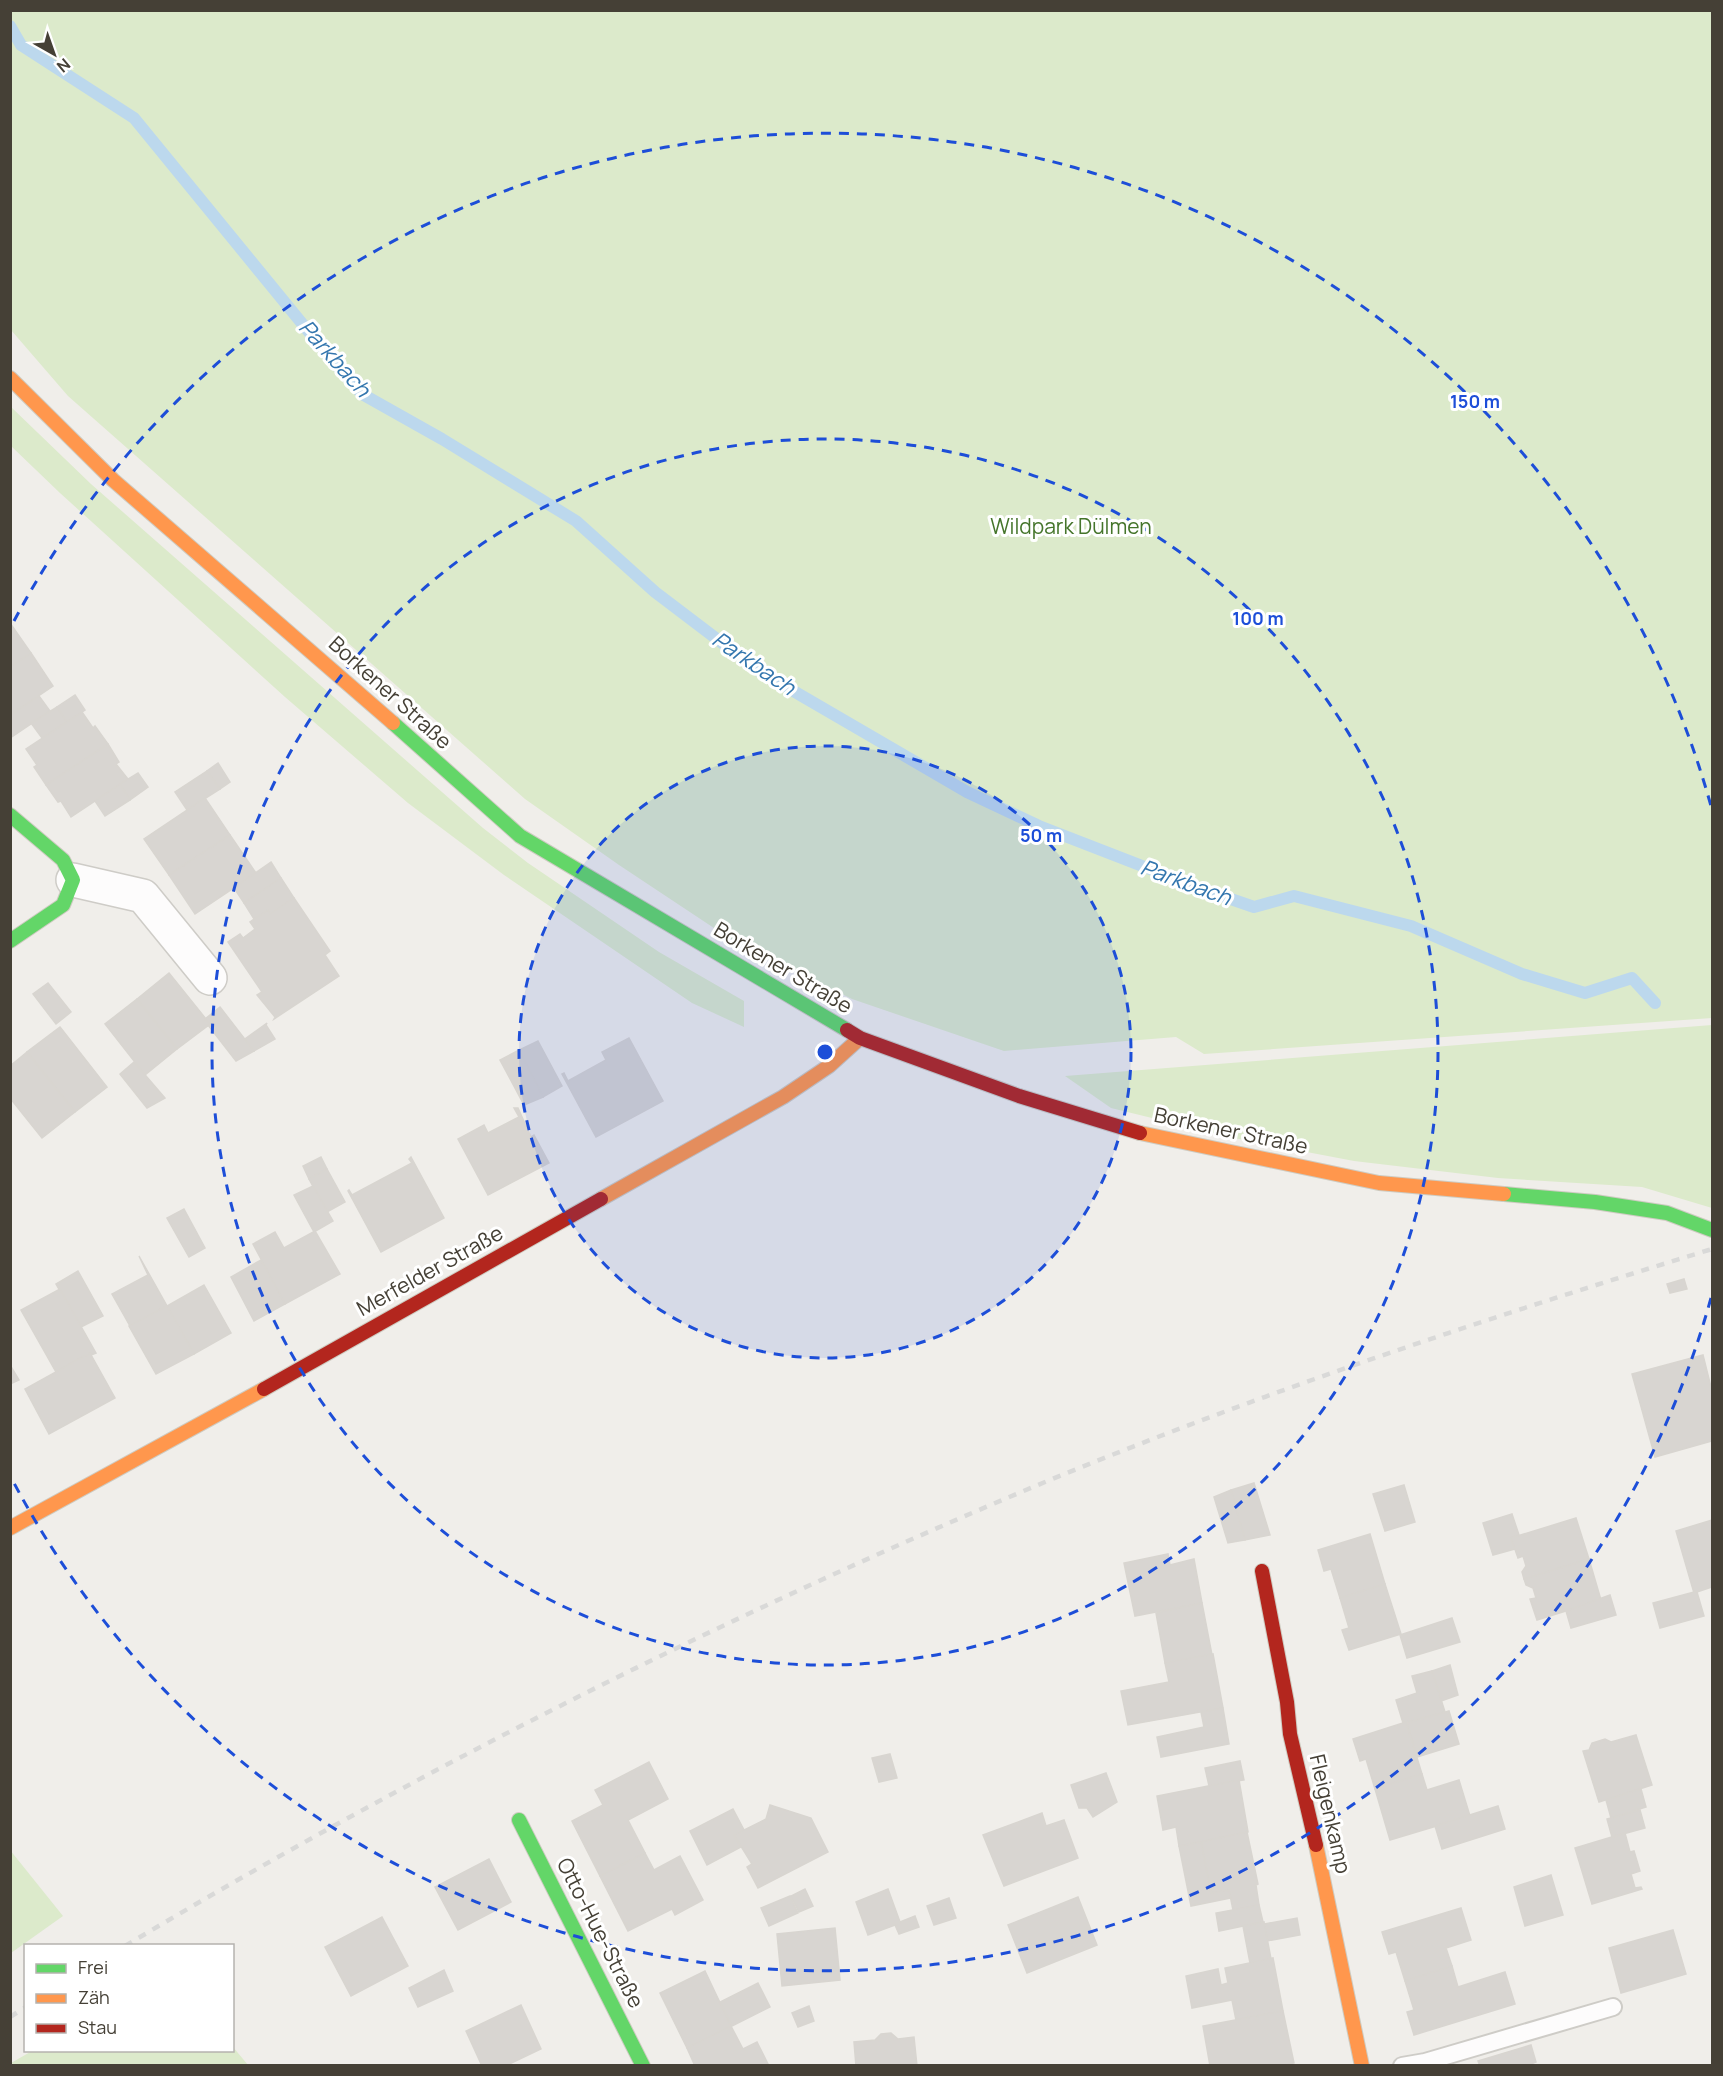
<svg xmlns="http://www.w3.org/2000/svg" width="1723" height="2076" font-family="Manrope,sans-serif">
<rect width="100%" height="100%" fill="#f0eeea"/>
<!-- green -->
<g fill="#dceacb">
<path d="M 10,11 L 1712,11 L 1712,1018 L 1204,1054 L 1176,1037 L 1004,1051 L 852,999 L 729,938 L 619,865 L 525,799 L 68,396 L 11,330 Z"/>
<path d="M 10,406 L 91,484 L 483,828 L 528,863 L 659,952 L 744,1001 L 744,1027 L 692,1003 L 504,875 L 408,803 L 285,697 L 60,493 L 11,446 Z"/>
<path d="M 1712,1025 L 1712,1208 L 1642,1187 L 1498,1178 L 1354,1161 L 1234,1138 L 1111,1108 L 1065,1076 Z"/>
<path d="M 10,1850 L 63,1916 L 11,1953 L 10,1953 Z"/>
<path d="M 233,2047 L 248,2065 L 11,2065 L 11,2063 L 32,2051 L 232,2050 Z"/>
</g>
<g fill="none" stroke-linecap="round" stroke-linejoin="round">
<!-- stream -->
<path stroke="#bcd8ed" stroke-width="12" d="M 10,26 L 21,45 L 134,118 L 327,354 L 362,394 L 442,439 L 576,521 L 655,592 L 759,671 L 967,792 L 1039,826 L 1199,888 L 1254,907 L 1294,896 L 1411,926 L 1522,974 L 1585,993 L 1632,978 L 1655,1003"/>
</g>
<!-- building -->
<g fill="#d8d5d1" stroke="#d8d5d0" stroke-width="1.5">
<path d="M 10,623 L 31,653 L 10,667 Z"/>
<path d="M 31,653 L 53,686 L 10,715 L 10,667 Z"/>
<path d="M 75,695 L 85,710 L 67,722 L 57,707 Z"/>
<path d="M 39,696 L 50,711 L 10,738 L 10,715 Z"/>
<path d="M 57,707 L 67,722 L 42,738 L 31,723 Z"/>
<path d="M 82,712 L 93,728 L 95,726 L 108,744 L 46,785 L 34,767 L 37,765 L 26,749 Z"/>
<path d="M 108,744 L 119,762 L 116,764 L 128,779 L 71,817 L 61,801 L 58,802 L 46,785 Z"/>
<path d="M 218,763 L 230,782 L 220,789 L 207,771 Z"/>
<path d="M 207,771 L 220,789 L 187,810 L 175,792 Z"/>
<path d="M 138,773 L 148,787 L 130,800 L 120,784 Z"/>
<path d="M 120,784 L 130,800 L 105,816 L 95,801 Z"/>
<path d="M 205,798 L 230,835 L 169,875 L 144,839 Z"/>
<path d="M 230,835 L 256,873 L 195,914 L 169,875 Z"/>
<path d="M 271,862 L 281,878 L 244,903 L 234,888 Z"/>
<path d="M 281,878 L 294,898 L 270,914 L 268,910 L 254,919 L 244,903 Z"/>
<path d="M 294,898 L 330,951 L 325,955 L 339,976 L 274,1019 L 275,1017 L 257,995 L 262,992 L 228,942 L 240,934 L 243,938 L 255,929 L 250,922 L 254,919 L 268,910 L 270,914 Z"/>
<path d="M 169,973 L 210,1024 L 177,1049 L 137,999 Z"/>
<path d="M 48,983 L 71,1012 L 56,1024 L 33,994 Z"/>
<path d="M 137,999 L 177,1049 L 145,1075 L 105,1024 Z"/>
<path d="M 220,1007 L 254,1051 L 236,1061 L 208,1025 L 210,1024 L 205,1019 Z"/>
<path d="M 267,1023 L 266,1025 L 275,1039 L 254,1051 L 245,1039 Z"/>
<path d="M 60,1027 L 107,1087 L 75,1112 L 27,1052 Z"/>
<path d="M 629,1038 L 663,1101 L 596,1137 L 562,1074 L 564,1073 L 568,1081 L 606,1060 L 602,1052 Z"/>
<path d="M 538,1041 L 562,1086 L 543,1097 L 519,1050 Z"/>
<path d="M 519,1050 L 543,1097 L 524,1105 L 500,1060 Z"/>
<path d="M 27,1052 L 75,1112 L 42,1138 L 10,1098 L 10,1066 Z"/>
<path d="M 134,1062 L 165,1098 L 147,1108 L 120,1074 Z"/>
<path d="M 514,1108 L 518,1108 L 531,1137 L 534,1135 L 549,1163 L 488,1195 L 458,1139 L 484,1125 L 488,1133 L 519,1117 Z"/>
<path d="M 321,1157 L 327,1169 L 309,1179 L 303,1166 Z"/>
<path d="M 411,1157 L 444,1218 L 381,1252 L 348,1191 L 349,1190 L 352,1195 L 412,1163 L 409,1159 Z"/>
<path d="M 327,1169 L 345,1202 L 327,1212 L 309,1179 Z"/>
<path d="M 313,1186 L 333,1221 L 314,1232 L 294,1195 Z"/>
<path d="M 184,1209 L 205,1248 L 189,1257 L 167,1218 Z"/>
<path d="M 315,1231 L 340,1274 L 285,1304 L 253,1244 L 275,1232 L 284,1248 Z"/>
<path d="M 139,1256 L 167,1306 L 130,1326 L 112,1294 L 148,1275 Z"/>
<path d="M 261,1260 L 285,1304 L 254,1321 L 231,1277 Z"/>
<path d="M 78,1271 L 103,1316 L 81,1327 L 56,1284 Z"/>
<path d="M 1684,1279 L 1687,1289 L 1670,1293 L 1667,1284 Z"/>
<path d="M 204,1285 L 231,1333 L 194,1354 L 167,1306 Z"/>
<path d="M 60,1289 L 96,1353 L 91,1355 L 90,1353 L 56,1372 L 21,1310 Z"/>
<path d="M 167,1306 L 194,1354 L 156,1374 L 129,1326 Z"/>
<path d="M 90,1353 L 115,1398 L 49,1434 L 25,1389 Z"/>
<path d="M 1703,1355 L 1712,1391 L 1712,1441 L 1655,1457 L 1632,1374 Z"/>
<path d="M 10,1365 L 19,1380 L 10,1384 Z"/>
<path d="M 1254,1483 L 1270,1535 L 1245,1540 L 1231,1490 Z"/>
<path d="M 1404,1485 L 1415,1522 L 1385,1531 L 1373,1494 Z"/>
<path d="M 1231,1490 L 1245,1540 L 1228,1543 L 1214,1497 Z"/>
<path d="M 1512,1514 L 1519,1535 L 1511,1538 L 1515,1549 L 1493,1555 L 1483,1523 Z"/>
<path d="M 1576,1518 L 1589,1559 L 1524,1579 L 1522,1572 L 1526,1566 L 1523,1556 L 1518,1558 L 1511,1538 Z"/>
<path d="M 1712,1520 L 1712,1587 L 1694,1593 L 1676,1531 Z"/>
<path d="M 1370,1534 L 1385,1584 L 1340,1598 L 1331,1569 L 1324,1571 L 1318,1550 Z"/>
<path d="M 1168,1554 L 1170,1565 L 1194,1559 L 1202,1603 L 1135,1616 L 1124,1563 Z"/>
<path d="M 1589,1559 L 1601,1600 L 1537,1620 L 1530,1599 L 1536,1598 L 1533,1588 L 1526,1585 L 1524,1579 Z"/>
<path d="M 1385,1584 L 1401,1634 L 1349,1650 L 1342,1630 L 1349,1628 L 1340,1598 Z"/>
<path d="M 1694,1592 L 1697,1592 L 1704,1616 L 1660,1628 L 1653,1603 Z"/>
<path d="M 1610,1595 L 1616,1615 L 1571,1628 L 1566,1611 Z"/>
<path d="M 1202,1603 L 1212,1655 L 1165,1663 L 1156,1613 Z"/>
<path d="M 1452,1618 L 1460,1642 L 1407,1658 L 1400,1635 Z"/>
<path d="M 1213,1654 L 1223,1708 L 1128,1725 L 1121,1691 L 1169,1682 L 1165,1663 Z"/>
<path d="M 1450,1665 L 1458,1695 L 1441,1701 L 1432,1671 Z"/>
<path d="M 1432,1671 L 1445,1712 L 1403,1723 L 1396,1700 L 1417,1693 L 1412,1676 Z"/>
<path d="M 1223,1708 L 1229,1744 L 1161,1757 L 1157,1737 L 1204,1727 L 1201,1712 Z"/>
<path d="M 1449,1711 L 1459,1744 L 1417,1757 L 1407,1723 Z"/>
<path d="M 1406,1722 L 1422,1774 L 1375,1789 L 1366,1759 L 1360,1761 L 1353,1739 Z"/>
<path d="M 1636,1735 L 1652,1785 L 1599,1802 L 1583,1751 L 1589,1750 L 1592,1743 L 1605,1739 L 1611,1742 Z"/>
<path d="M 890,1754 L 897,1778 L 879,1782 L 872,1758 Z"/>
<path d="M 1240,1761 L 1244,1780 L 1209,1786 L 1205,1768 Z"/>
<path d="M 649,1762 L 668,1799 L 628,1820 L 645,1853 L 600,1876 L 572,1821 L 603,1805 L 595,1790 Z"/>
<path d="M 1106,1773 L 1117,1802 L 1093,1817 L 1087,1808 L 1079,1808 L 1071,1785 Z"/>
<path d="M 1422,1774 L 1427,1790 L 1459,1780 L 1470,1816 L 1390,1840 L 1375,1789 Z"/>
<path d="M 1239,1780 L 1248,1832 L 1179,1846 L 1176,1827 L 1163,1830 L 1157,1796 Z"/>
<path d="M 1641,1789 L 1646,1807 L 1611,1818 L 1606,1800 Z"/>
<path d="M 770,1805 L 811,1818 L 828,1852 L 758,1888 L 747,1867 L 752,1864 L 734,1835 L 766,1819 Z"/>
<path d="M 1498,1806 L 1505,1829 L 1442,1849 L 1435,1826 Z"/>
<path d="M 733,1809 L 744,1830 L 734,1835 L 741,1847 L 707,1865 L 690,1831 Z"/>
<path d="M 1640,1810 L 1645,1828 L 1612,1837 L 1607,1819 Z"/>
<path d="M 1042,1813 L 1046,1826 L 1064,1820 L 1078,1858 L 1004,1886 L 983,1835 Z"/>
<path d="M 1247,1832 L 1258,1884 L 1256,1885 L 1259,1905 L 1233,1910 L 1229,1890 L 1211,1893 L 1201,1842 Z"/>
<path d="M 1625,1833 L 1630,1852 L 1634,1851 L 1640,1871 L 1631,1874 L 1635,1888 L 1641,1887 L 1642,1889 L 1592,1904 L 1575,1848 Z"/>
<path d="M 1201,1842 L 1211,1893 L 1229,1890 L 1231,1898 L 1191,1906 L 1179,1846 Z"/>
<path d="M 645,1853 L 654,1870 L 680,1856 L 703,1900 L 675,1915 L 672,1909 L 628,1931 L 600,1876 Z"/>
<path d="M 489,1859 L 511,1902 L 458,1930 L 435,1887 Z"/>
<path d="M 1551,1875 L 1563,1915 L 1525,1926 L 1514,1887 Z"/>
<path d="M 805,1889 L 813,1906 L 799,1912 L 791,1896 Z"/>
<path d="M 888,1889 L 900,1922 L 915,1916 L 919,1927 L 899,1934 L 895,1925 L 868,1935 L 856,1902 Z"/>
<path d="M 790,1896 L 798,1913 L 769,1926 L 761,1908 Z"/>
<path d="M 1078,1897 L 1097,1945 L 1027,1973 L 1008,1925 Z"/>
<path d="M 949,1898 L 956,1918 L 934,1925 L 927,1906 Z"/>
<path d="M 1259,1905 L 1263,1922 L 1219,1931 L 1216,1913 Z"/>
<path d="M 1461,1908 L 1471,1940 L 1446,1948 L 1452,1966 L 1405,1981 L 1396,1952 L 1389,1954 L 1382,1932 Z"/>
<path d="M 382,1917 L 408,1966 L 351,1996 L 325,1947 Z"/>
<path d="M 1297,1918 L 1300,1935 L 1267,1941 L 1264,1924 Z"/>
<path d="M 1264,1922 L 1271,1959 L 1250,1963 L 1243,1926 Z"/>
<path d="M 835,1928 L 840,1980 L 782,1986 L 777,1934 Z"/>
<path d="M 1673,1930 L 1686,1974 L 1621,1993 L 1609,1948 Z"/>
<path d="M 1273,1958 L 1283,2011 L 1236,2020 L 1232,2000 L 1192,2008 L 1186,1976 L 1218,1969 L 1221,1985 L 1228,1983 L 1225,1968 Z"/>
<path d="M 1452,1966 L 1458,1987 L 1505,1972 L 1515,2004 L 1414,2035 L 1407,2012 L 1414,2010 L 1405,1981 Z"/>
<path d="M 444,1970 L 453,1991 L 418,2007 L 409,1988 Z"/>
<path d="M 705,1971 L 731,2026 L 687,2048 L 660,1993 Z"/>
<path d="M 758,1983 L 770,2007 L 732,2026 L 720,2002 Z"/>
<path d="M 521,2005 L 541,2049 L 505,2066 L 482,2066 L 466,2031 Z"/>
<path d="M 809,2006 L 814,2021 L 798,2027 L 792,2013 Z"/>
<path d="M 1283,2011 L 1294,2063 L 1282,2066 L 1210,2066 L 1203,2026 Z"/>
<path d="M 731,2026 L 743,2049 L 757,2042 L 769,2066 L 695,2066 L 687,2048 Z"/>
<path d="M 891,2033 L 898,2039 L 914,2037 L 917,2066 L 856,2066 L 854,2042 L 875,2040 L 881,2034 Z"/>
<path d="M 1531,2045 L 1536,2062 L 1526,2066 L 1480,2066 L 1478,2061 Z"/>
</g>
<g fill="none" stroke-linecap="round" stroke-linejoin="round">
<defs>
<path id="lane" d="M 1402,2066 L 1425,2062 L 1613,2007"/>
<path id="street" d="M 73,880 L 143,896 L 210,978"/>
<g id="fast">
<path d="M 393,723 L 520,836 L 847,1030"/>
<path d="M 10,815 L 63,860 L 73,880 L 63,905 L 10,941"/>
<path d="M 1504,1194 L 1595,1202 L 1667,1213 L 1712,1230"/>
<path d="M 519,1820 L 643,2066"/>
</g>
<g id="slow">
<path d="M 10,378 L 113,480 L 393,723"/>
<path d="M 1140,1133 L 1379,1183 L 1504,1194"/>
<path d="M 601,1199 L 783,1097 L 829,1066 L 860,1038"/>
<path d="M 10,1528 L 264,1389"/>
<path d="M 1316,1845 L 1362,2066"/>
</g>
<g id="jam">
<path d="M 847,1030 L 860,1038 L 1019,1096 L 1140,1133"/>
<path d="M 264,1389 L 601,1199"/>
<path d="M 1262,1571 L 1287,1702 L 1290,1734 L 1316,1845"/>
</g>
</defs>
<!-- lane casing -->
<use href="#lane" stroke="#ceccc7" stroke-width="20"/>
<!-- street casing -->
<use href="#street" stroke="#ceccc7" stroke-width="36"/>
<!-- fast casing -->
<use href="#fast" stroke="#cecbc1" stroke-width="16"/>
<!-- slow casing -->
<use href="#slow" stroke="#cecbc1" stroke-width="16"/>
<!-- jam casing -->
<use href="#jam" stroke="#cecbc1" stroke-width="16"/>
<!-- lane -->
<use href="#lane" stroke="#fdfcfc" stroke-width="16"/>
<!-- street -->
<use href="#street" stroke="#fdfcfc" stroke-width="33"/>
<!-- fast -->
<use href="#fast" stroke="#63d668" stroke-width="14"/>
<!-- slow -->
<use href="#slow" stroke="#ff974d" stroke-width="14"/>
<!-- jam -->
<use href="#jam" stroke="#b3261e" stroke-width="14"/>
<!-- rail -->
<g stroke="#d9d9d8" stroke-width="4.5" stroke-dasharray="8 8" stroke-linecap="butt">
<path d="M 125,1946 C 421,1769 727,1615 1045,1482 C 1263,1392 1487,1318 1712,1249"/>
<path d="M 10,2017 L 26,2007"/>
</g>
</g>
<!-- distance rings -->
<circle cx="825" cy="1052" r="306" fill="#1d4ed8" fill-opacity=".12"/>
<g fill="none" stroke="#1d4ed8" stroke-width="3" stroke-dasharray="10 8">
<circle cx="825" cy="1052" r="306"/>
<circle cx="825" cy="1052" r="613"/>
<path d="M1711 1298A919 919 0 0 1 14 1483M14 621A919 919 0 0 1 1711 806"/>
</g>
<g text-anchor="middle" stroke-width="6" stroke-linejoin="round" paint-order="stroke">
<!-- park labels -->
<g font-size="21" fill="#45752b" stroke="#fff">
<text x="1071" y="534">Wildpark Dülmen</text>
</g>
<!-- street labels -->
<g font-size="21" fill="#454036" stroke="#fff">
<text transform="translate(390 693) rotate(42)" y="7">Borkener Straße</text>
<text transform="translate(783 968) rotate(31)" y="7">Borkener Straße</text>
<text transform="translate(1231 1131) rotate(12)" y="7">Borkener Straße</text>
<text transform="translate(430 1271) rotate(-29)" y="7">Merfelder Straße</text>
<text transform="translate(1330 1814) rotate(77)" y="7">Fleigenkamp</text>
<text transform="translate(600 1933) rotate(63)" y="7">Otto-Hue-Straße</text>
</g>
<!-- water labels -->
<g font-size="22" font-style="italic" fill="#3376ae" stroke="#fff">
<text transform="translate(335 358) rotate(48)" y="8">Parkbach</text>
<text transform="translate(754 663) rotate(34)" y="8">Parkbach</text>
<text transform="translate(1186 882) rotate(20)" y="8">Parkbach</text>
</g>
</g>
<circle cx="825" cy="1052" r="9" fill="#1d4ed8" stroke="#fff" stroke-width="3"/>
<g font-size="18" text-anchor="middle" font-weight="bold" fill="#1d4ed8" stroke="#fff" stroke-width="6" stroke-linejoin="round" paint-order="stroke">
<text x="1475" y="408">150 m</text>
<text x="1258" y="625">100 m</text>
<text x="1041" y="842">50 m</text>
</g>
<!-- border -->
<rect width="1723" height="2076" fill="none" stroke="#454036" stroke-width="24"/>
<!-- legend -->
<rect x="24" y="1944" width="210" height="108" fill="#ffffff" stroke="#b5b3af" stroke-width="1.5"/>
<rect x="36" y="1964" width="30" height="9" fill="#63d668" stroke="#b5b3af" stroke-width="1.5"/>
<text x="78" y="1974" font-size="18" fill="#454036">Frei</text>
<rect x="36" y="1994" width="30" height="9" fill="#ff974d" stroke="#b5b3af" stroke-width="1.5"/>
<text x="78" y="2004" font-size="18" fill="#454036">Zäh</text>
<rect x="36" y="2024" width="30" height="9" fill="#b3261e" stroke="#b5b3af" stroke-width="1.5"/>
<text x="78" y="2034" font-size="18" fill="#454036">Stau</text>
<!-- north arrow -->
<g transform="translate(54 54) rotate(140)" stroke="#ffffff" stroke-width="4.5" paint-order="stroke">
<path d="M0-4.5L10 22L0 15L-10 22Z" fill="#454036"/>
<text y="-9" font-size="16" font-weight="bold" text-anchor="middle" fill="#454036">N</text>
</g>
</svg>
